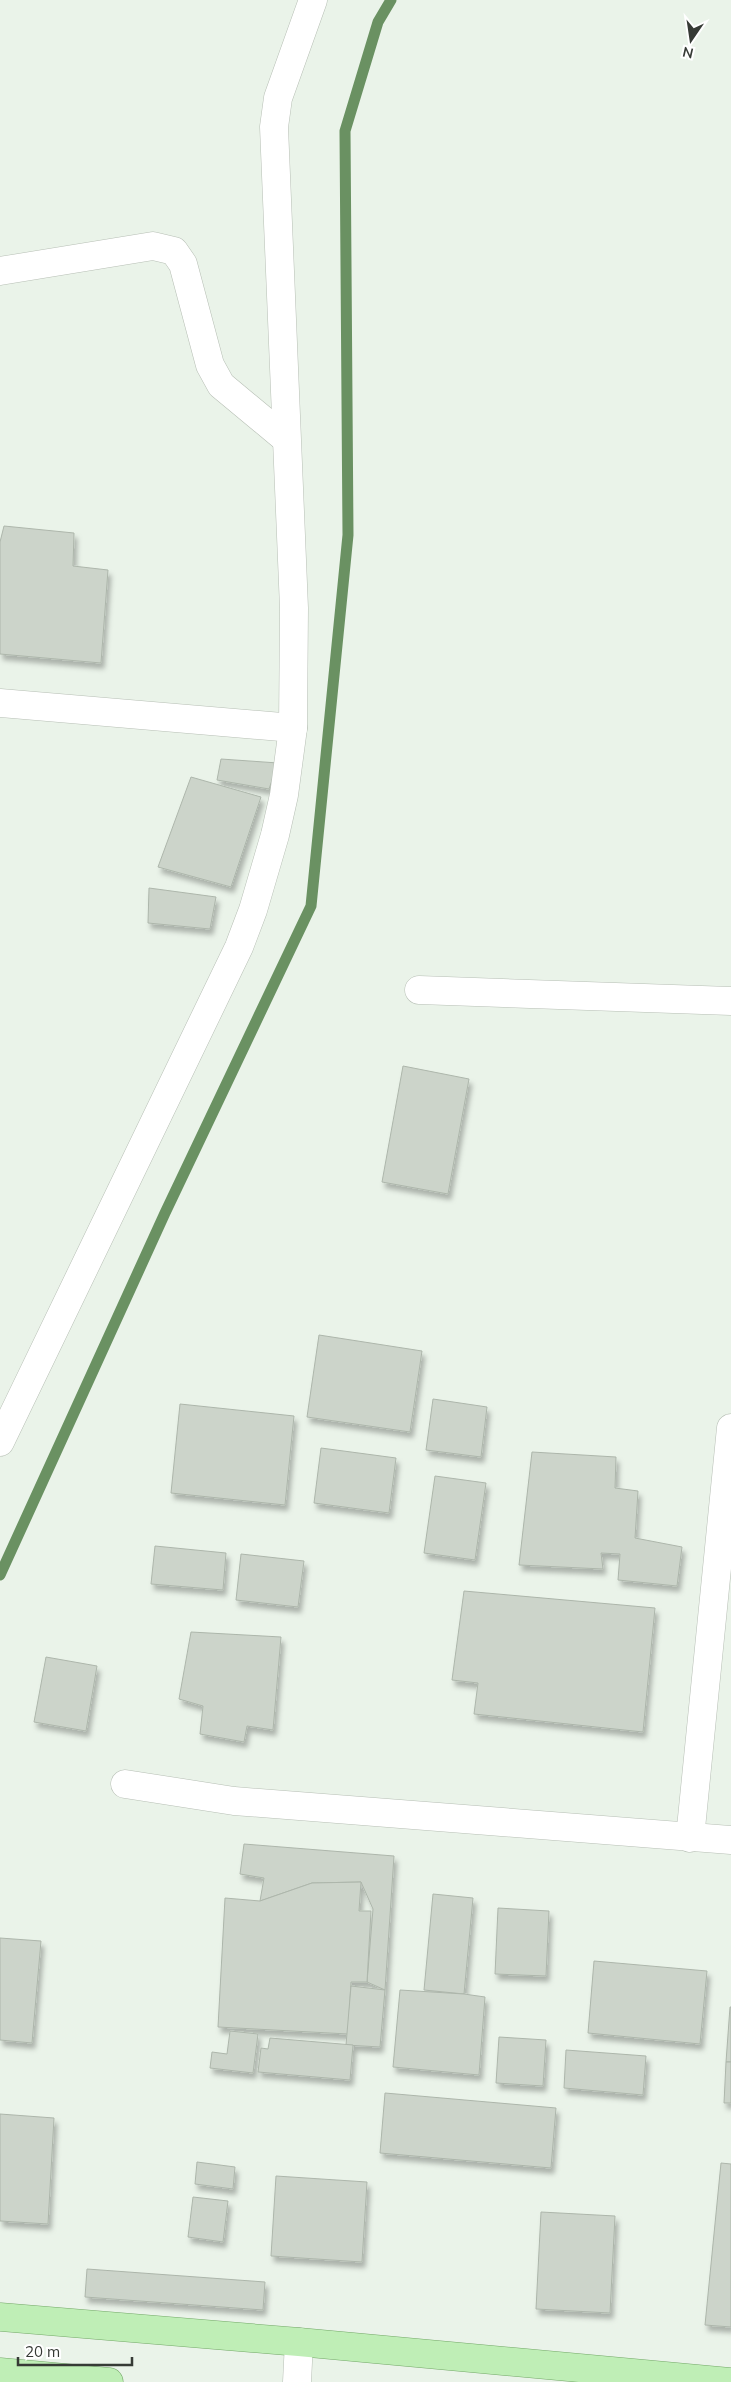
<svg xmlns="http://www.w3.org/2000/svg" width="731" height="2382" font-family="Mulish,sans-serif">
<defs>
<filter id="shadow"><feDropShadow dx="3" dy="5.5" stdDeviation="2.5" flood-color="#0004"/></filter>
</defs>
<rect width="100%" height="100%" fill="#eaf3e9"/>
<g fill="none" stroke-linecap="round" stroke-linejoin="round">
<!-- stream -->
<path stroke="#6a9162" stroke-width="11" d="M 0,1575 L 165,1213 L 311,906 L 348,535 L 345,131 L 378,22 L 391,0"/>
</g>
<!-- building -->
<g fill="#ccd4ca" stroke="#adb6ab" filter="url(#shadow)">
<path d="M 4,526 L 74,533 L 73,566 L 108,570 L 101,663 L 0,654 L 0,542 Z"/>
<path d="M 221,759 L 278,763 L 269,789 L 217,780 Z"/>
<path d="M 191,777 L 261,797 L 231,887 L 158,867 Z"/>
<path d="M 149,888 L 216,897 L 210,929 L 148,923 Z"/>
<path d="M 403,1066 L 469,1079 L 448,1194 L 382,1182 Z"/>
<path d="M 319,1335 L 422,1351 L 410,1432 L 307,1417 Z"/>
<path d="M 433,1399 L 487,1407 L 481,1457 L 426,1450 Z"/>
<path d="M 180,1404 L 294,1416 L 285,1505 L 171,1493 Z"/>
<path d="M 321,1448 L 396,1458 L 389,1513 L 314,1503 Z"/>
<path d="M 532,1452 L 616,1457 L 615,1488 L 638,1491 L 635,1538 L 682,1547 L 677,1586 L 618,1580 L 620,1554 L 601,1553 L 603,1569 L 519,1565 Z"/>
<path d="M 435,1476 L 486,1483 L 475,1560 L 424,1553 Z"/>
<path d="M 155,1546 L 226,1553 L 223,1590 L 151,1584 Z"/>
<path d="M 241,1554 L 304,1561 L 298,1607 L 236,1600 Z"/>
<path d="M 464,1591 L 655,1608 L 643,1732 L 474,1714 L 478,1683 L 452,1680 Z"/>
<path d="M 191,1632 L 281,1637 L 273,1730 L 247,1726 L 244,1742 L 200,1734 L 203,1706 L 179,1699 Z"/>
<path d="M 46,1657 L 97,1666 L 86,1731 L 34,1722 Z"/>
<path d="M 244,1844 L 394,1856 L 385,1990 L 367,1982 L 373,1909 L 361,1882 L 312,1883 L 260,1901 L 264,1878 L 240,1874 Z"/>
<path d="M 361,1882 L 359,1911 L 371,1911 L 367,1982 L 351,1982 L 348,2034 L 218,2027 L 225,1898 L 260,1901 L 312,1883 Z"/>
<path d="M 433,1894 L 473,1898 L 464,1994 L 424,1990 Z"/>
<path d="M 498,1908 L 549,1911 L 546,1976 L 495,1974 Z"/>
<path d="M 0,1938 L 41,1941 L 32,2043 L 0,2040 Z"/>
<path d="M 594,1961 L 707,1971 L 700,2044 L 588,2033 Z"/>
<path d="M 351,1986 L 385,1990 L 380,2047 L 346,2045 Z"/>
<path d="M 400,1990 L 464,1994 L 485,1997 L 479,2075 L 393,2067 Z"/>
<path d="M 730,2007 L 731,2007 L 731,2062 L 726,2062 Z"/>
<path d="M 230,2031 L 258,2034 L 253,2073 L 210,2068 L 212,2052 L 227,2054 Z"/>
<path d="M 499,2037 L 546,2040 L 543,2086 L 496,2083 Z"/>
<path d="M 270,2038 L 353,2045 L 350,2080 L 258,2072 L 261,2048 L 268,2049 Z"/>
<path d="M 566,2050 L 646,2056 L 643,2095 L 564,2088 Z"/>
<path d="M 726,2062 L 731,2062 L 731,2103 L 724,2103 Z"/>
<path d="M 385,2093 L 556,2108 L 551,2168 L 380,2153 Z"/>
<path d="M 0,2114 L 54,2118 L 48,2224 L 0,2221 Z"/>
<path d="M 197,2162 L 235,2167 L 233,2189 L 195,2184 Z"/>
<path d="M 721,2163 L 731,2164 L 731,2327 L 705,2325 Z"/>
<path d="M 276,2176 L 367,2182 L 362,2262 L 271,2256 Z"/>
<path d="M 193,2197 L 228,2201 L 223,2242 L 188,2237 Z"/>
<path d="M 541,2212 L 615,2216 L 610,2313 L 536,2309 Z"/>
<path d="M 87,2269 L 265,2282 L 263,2310 L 85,2297 Z"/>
</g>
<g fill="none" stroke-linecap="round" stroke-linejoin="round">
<defs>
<g id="minor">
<path d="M 0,271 L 153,246 L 174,251 L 183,264 L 210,365 L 221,385 L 286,439"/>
<path d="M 0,703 L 293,728"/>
<path d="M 419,990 L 731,1001"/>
<path d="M 0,1442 L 239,947 L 253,910 L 275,835 L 284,795 L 293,728 L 294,608 L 274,127 L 278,98 L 313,0"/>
<path d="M 125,1784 L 234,1801 L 731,1840"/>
<path d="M 690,1838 L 731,1428"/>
<path d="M 297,2382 L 299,2342"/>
</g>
<g id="major">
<path d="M 0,2317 L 299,2342 L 730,2382"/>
<path d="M 0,2372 L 109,2382"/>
</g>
</defs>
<!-- minor casing -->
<use href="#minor" stroke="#b7bfb5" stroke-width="29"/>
<!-- major casing -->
<use href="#major" stroke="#74a869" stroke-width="29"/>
<!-- minor -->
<use href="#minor" stroke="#fff" stroke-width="28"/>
<!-- major -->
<use href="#major" stroke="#bfeeb6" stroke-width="28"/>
</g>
<!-- north arrow -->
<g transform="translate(691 40) rotate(193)" stroke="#ffffff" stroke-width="4" paint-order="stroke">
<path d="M0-4L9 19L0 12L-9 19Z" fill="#363a35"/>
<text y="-8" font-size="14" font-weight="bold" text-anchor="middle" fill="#363a35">N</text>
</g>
<!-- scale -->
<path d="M18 2357v8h114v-8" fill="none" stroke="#363a35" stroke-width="2.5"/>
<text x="25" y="2357" font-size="15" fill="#363a35" stroke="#ffffff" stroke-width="4" paint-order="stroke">20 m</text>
</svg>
